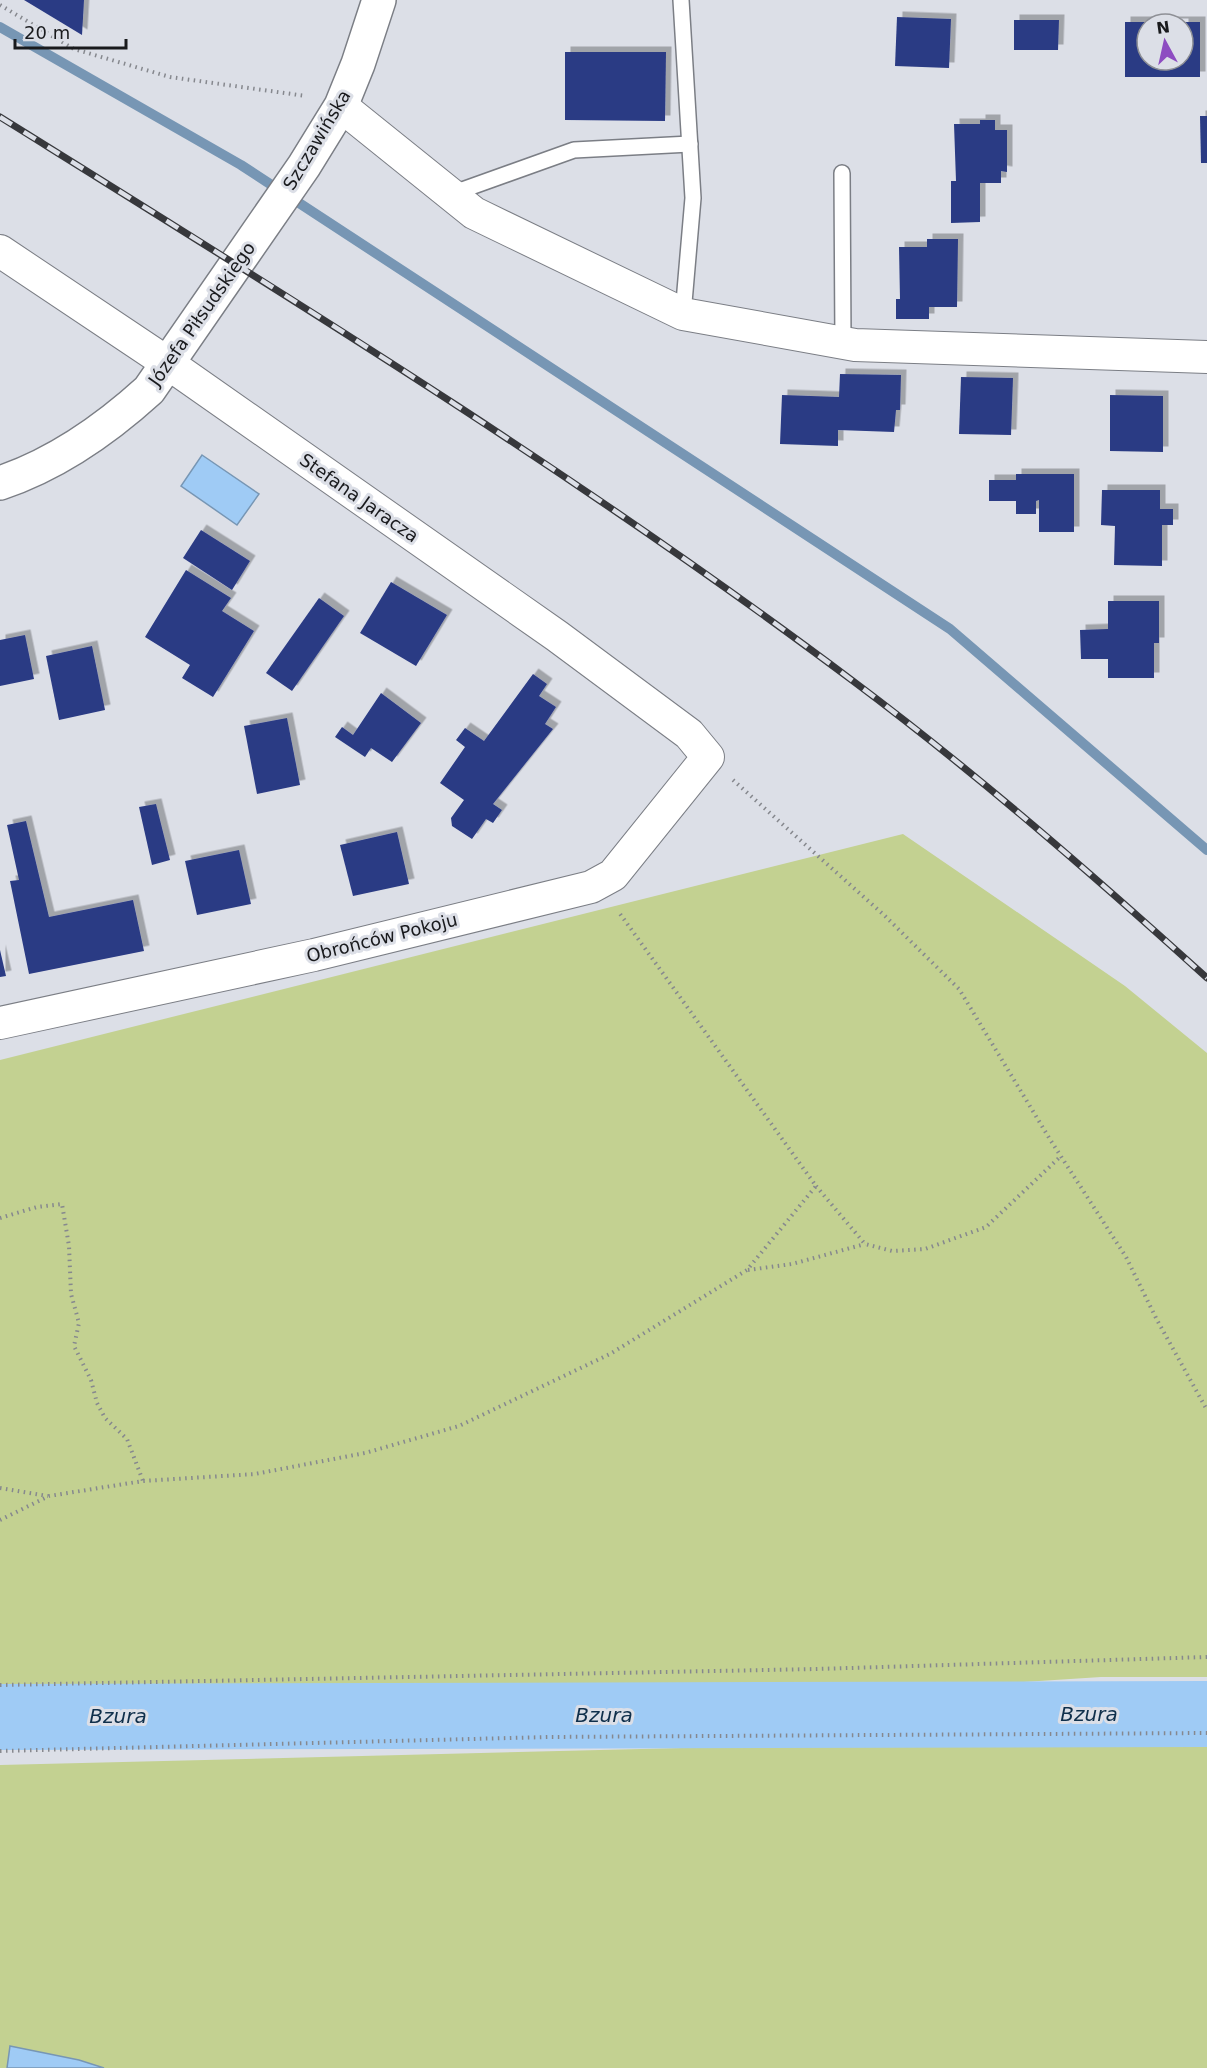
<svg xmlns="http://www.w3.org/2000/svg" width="1207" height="2068" font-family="'DejaVu Sans',sans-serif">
<defs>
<filter id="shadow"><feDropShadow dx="5.5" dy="-5.5" stdDeviation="0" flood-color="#0004"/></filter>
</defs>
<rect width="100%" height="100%" fill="#dcdfe7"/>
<!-- green -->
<g fill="#c3d191">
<path d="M 903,834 L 1125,986 L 1207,1053 L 1207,1677 L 1101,1677 L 0,1749 L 0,1060 Z"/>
<path d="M 1207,1735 L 1207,2068 L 0,2068 L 0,1765 Z"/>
</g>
<!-- water -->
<g fill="#9fcbf5" stroke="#7796b4" stroke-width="1.5">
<path d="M 202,455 L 259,494 L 237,525 L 181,486 Z"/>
<path d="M 10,2046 L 79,2060 L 104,2068 L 7,2068 Z"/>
</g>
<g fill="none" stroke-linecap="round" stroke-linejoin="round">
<!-- stream -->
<path stroke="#7796b4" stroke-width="10" d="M 0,27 L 241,165 L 950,629 L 1207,850"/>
<!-- river -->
<path stroke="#9fcbf5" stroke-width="66" d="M 0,1717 L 1207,1714"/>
</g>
<!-- building -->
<g fill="#2a3a84" fill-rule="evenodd" filter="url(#shadow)">
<path d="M 24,0 L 84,0 L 82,35 Z"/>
<path d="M 897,17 L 951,19 L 949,68 L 895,66 Z"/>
<path d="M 1014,20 L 1059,20 L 1058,50 L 1014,50 Z"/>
<path d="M 1125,22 L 1200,22 L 1200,77 L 1125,77 ZM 1147,24 L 1183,24 L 1183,60 L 1147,60 Z"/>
<path d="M 565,52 L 666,52 L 665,121 L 565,120 Z"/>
<path d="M 1200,116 L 1207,116 L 1207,163 L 1201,163 Z"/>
<path d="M 980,120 L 995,120 L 995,130 L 1007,130 L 1007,172 L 1001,171 L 1001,183 L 980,183 L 980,222 L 951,223 L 951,181 L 956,181 L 954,124 L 980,124 Z"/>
<path d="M 927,239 L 958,239 L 957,307 L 929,307 L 929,319 L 896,319 L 896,299 L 900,299 L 899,247 L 927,247 Z"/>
<path d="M 840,374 L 901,375 L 900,410 L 896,410 L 894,432 L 838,430 L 838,446 L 780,444 L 782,395 L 839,397 Z"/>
<path d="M 961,377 L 1013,378 L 1011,435 L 959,434 Z"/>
<path d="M 1110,395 L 1163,396 L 1163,452 L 1110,451 Z"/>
<path d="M 1016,474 L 1074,474 L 1074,532 L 1039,532 L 1039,500 L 1036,501 L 1036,514 L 1016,514 L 1016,501 L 989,501 L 989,480 L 1016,480 Z"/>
<path d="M 1102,490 L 1160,490 L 1160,509 L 1173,509 L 1173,525 L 1162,525 L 1162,566 L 1114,565 L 1115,526 L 1101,525 Z"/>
<path d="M 201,530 L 250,561 L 232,590 L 183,558 Z"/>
<path d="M 186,570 L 231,598 L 222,611 L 254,631 L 213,697 L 182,678 L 190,665 L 145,637 Z"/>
<path d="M 391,582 L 447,615 L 416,666 L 360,633 Z"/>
<path d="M 319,598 L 344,616 L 292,691 L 266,673 Z"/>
<path d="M 1108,601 L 1159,601 L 1159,643 L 1154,643 L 1154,678 L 1108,678 L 1108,659 L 1081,659 L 1080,630 L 1108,629 Z"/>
<path d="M 25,635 L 34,679 L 0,686 L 0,640 Z"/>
<path d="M 92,646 L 105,710 L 59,720 L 46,656 Z"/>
<path d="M 533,674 L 547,684 L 539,696 L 556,707 L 545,724 L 553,729 L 493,804 L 502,810 L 493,823 L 486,819 L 472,839 L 452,826 L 451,818 L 464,800 L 440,783 L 465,747 L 456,740 L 465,728 L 484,741 Z"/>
<path d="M 381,693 L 421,723 L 392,762 L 371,748 L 365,757 L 335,737 L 342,727 L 353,735 Z"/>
<path d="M 287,718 L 300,785 L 257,794 L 244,726 Z"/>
<path d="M 156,804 L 170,860 L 152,865 L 139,807 Z"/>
<path d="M 26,821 L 49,917 L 133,900 L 144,951 L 29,974 L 10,881 L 19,880 L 7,825 Z"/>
<path d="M 397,832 L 409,884 L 353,896 L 340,845 Z"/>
<path d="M 239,850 L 251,904 L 197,915 L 185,861 Z"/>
<path d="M 0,950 L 6,976 L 0,977 Z"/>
</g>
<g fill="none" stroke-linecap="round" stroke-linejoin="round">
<defs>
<g id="lane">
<path d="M 681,0 L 693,198 L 683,314"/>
<path d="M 842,173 L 843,343"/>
<path d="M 451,194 L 574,150 L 690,144"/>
</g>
<g id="street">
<path d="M 341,106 L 474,213 L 683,314 L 855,345 L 1207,357"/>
<path d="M 0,251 L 169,364 L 557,636 L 689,734 L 708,757 L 613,875 L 591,887 L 314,955 L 0,1023"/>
</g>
<path id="secondary" d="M 0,483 C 57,464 105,430 149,390 L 304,166 L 341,106 L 358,64 L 379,0"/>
</defs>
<!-- lane casing -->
<use href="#lane" stroke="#7b7e85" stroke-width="18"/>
<!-- street casing -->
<use href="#street" stroke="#7b7e85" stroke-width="34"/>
<!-- secondary casing -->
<use href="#secondary" stroke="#7b7e85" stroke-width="36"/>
<!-- path -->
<g stroke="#86888e" stroke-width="4" stroke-dasharray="1.5 4.5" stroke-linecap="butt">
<path d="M 0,5 L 74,49 L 170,77 L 306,96"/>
<path d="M 733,780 L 884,915 L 959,989 L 1051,1141 L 1126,1257 L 1157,1320 L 1207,1410"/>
<path d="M 816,1186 L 865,1244 L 892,1251 L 925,1249 L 986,1227 L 1061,1156"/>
<path d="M 0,1218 L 37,1207 L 62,1204 L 69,1246 L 71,1294 L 79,1323 L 74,1346 L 91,1380 L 97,1403 L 105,1418 L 127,1439 L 143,1481"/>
<path d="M 748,1270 L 792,1264 L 865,1244"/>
<path d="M 0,1488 L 48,1496"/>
<path d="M 0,1520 L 49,1496 L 143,1481 L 255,1474 L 365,1453 L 459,1426 L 610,1354 L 747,1270 L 816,1186 L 618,911"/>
<path d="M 0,1685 L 817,1669 L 1207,1657"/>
<path d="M 0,1751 L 549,1737 L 1207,1733"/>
</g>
<!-- lane -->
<use href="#lane" stroke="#fff" stroke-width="15"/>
<!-- street -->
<use href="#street" stroke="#fff" stroke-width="32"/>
<!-- secondary -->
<use href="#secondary" stroke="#fff" stroke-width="33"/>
<defs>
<path id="rail" d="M 0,117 C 289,297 580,476 853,681 C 976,773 1093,875 1207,978"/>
</defs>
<!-- rail casing -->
<use href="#rail" stroke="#37383c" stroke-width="7"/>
<!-- rail -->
<use href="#rail" stroke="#dcdfe7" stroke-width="4.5" stroke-dasharray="14" stroke-linecap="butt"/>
</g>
<g text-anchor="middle" stroke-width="6" stroke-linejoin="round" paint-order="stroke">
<!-- street labels -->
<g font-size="18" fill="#191a1d" stroke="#dcdfe7">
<text transform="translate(317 140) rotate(-59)" y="6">Szczawińska</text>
<text transform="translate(202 314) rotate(-55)" y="6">Józefa Piłsudskiego</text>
<text transform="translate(359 498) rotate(35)" y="6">Stefana Jaracza</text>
<text transform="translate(382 938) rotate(-14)" y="6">Obrońców Pokoju</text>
</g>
<!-- water labels -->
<g font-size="20" font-style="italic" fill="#0f2f4b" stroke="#dcdfe7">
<text x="1089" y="1721">Bzura</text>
<text x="604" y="1722">Bzura</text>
<text x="118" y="1723">Bzura</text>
</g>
</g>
<!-- north arrow -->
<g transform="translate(1165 42) rotate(352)"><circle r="28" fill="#dcdfe7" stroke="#8e9096" stroke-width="1.5"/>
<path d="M0-4.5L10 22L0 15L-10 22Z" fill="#8d4cc1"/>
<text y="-9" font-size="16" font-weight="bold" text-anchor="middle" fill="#191a1d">N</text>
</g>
<!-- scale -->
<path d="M15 39v9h111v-9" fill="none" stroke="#191a1d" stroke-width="3"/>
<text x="24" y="39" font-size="18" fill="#191a1d" stroke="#dcdfe7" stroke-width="4.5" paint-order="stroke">20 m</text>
</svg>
